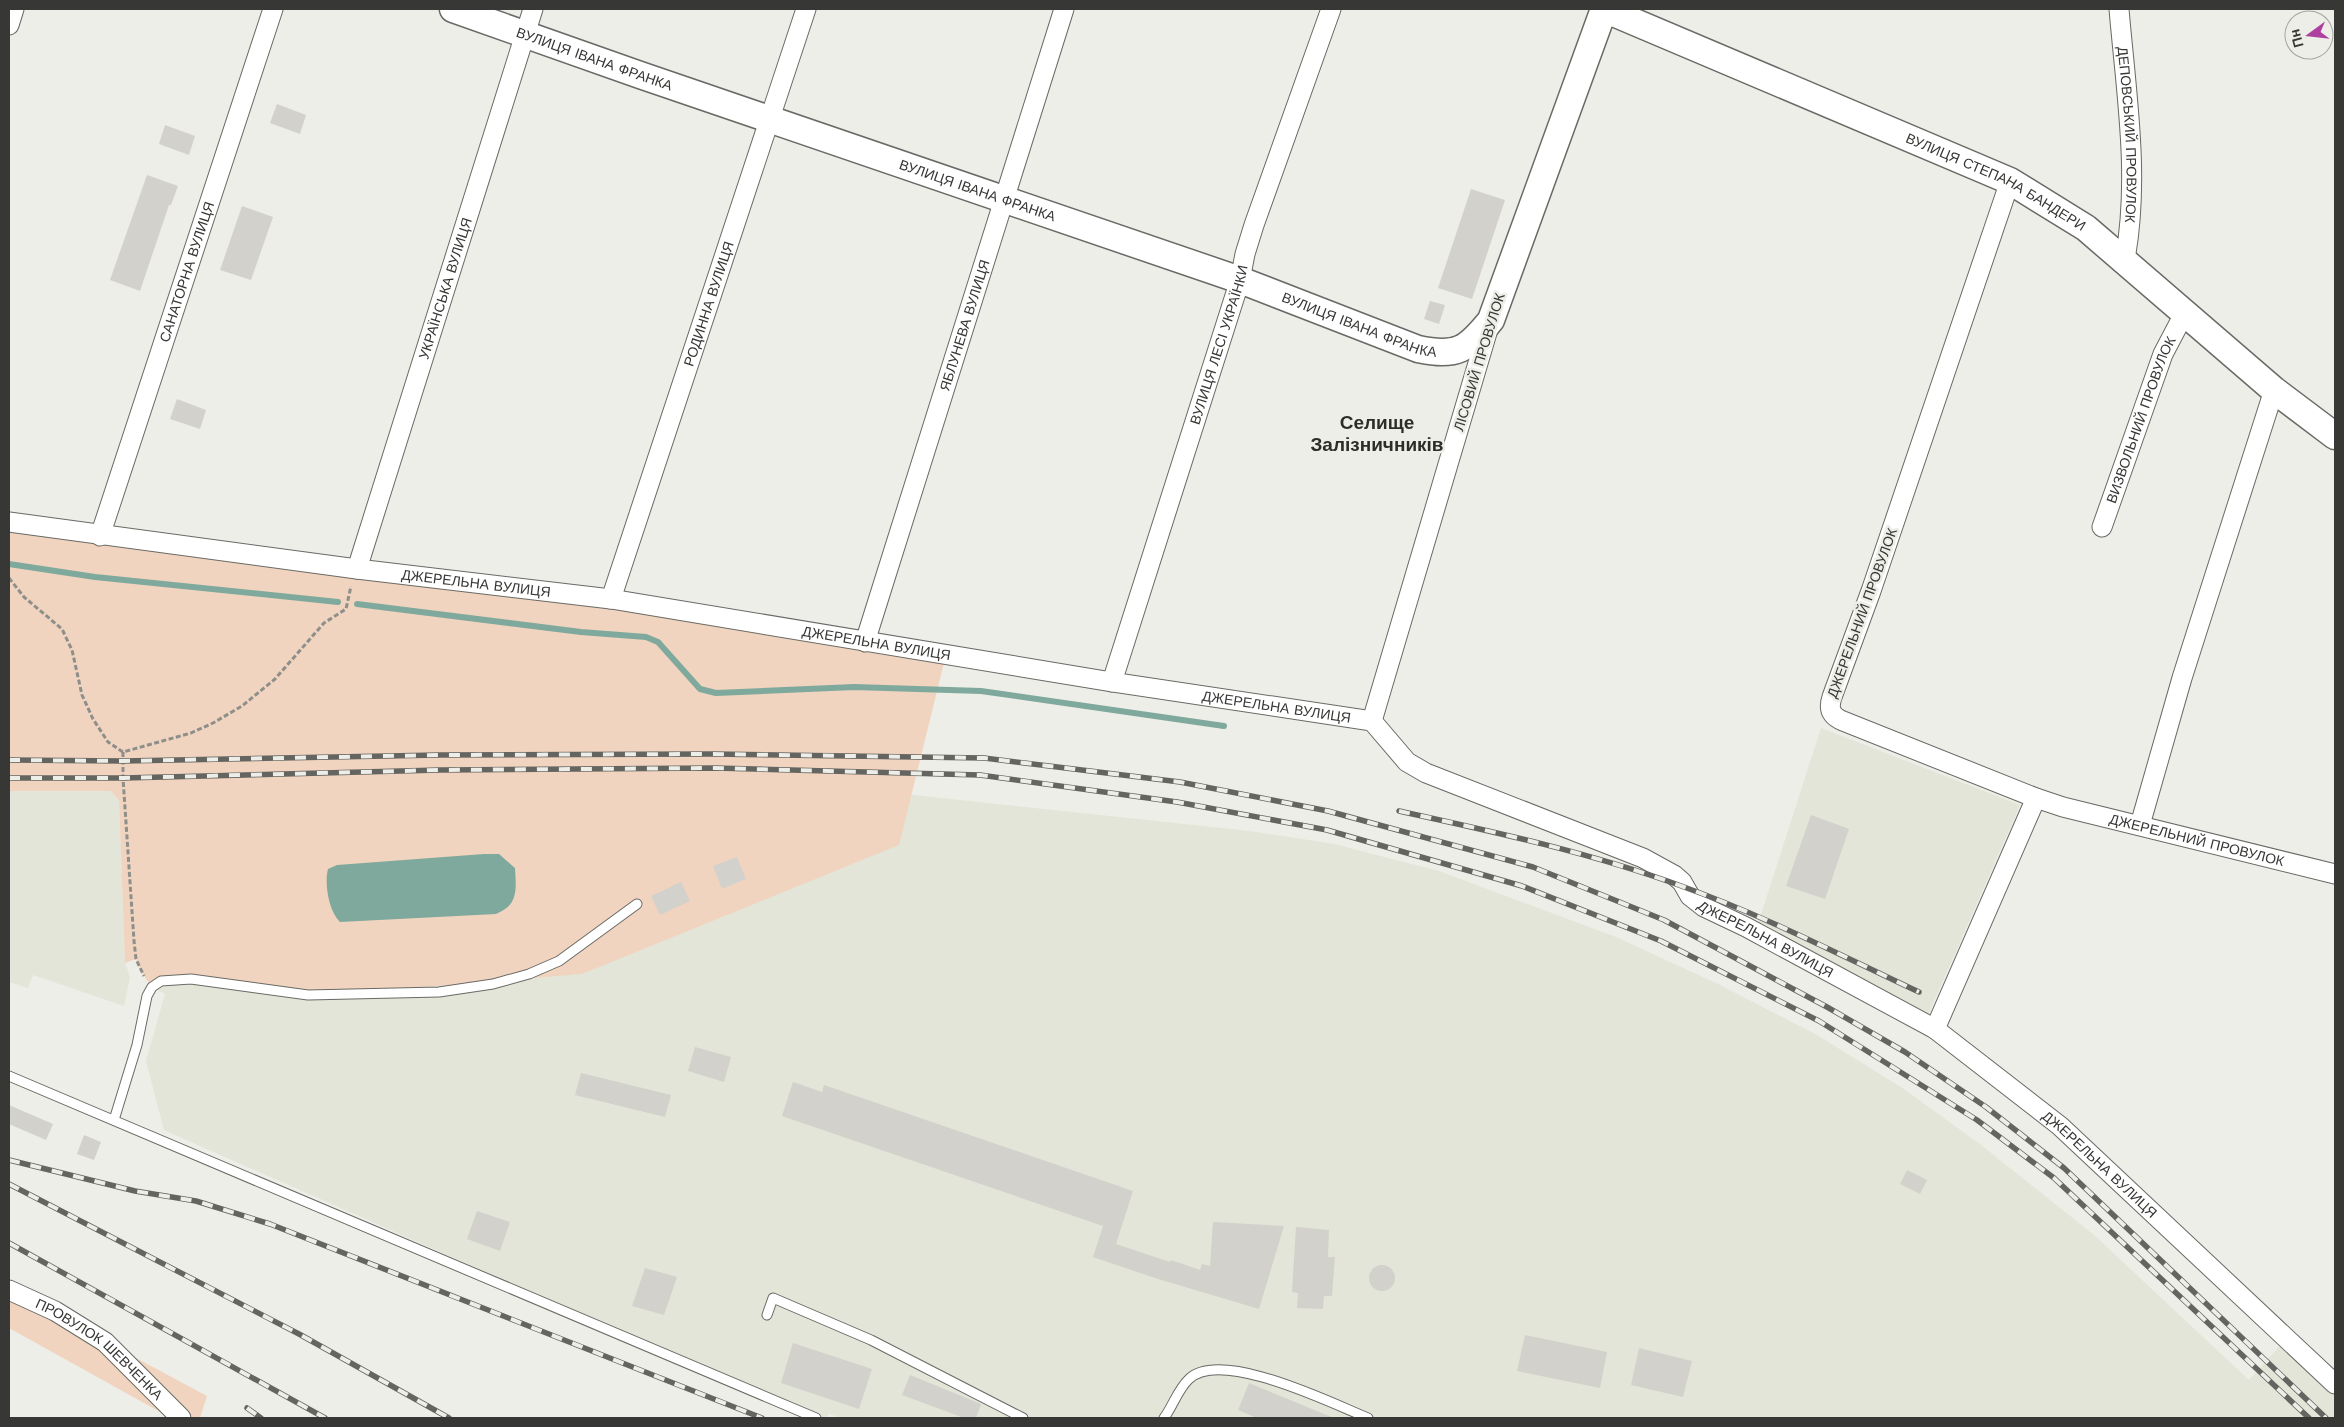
<svg xmlns="http://www.w3.org/2000/svg" width="2344" height="1427" font-family="'Work Sans',sans-serif">
<rect width="100%" height="100%" fill="#edeee8"/>
<!-- built -->
<g fill="#e2e5d7">
<path d="M 1821,728 L 2020,805 L 1928,1015 L 1758,924 Z"/>
<path d="M 9,791 L 111,791 L 119,800 L 125,963 L 130,977 L 124,1006 L 33,975 L 28,988 L 9,982 Z"/>
<path d="M 895,793 L 1250,831 L 1334,844 L 1439,871 L 1616,937 L 1718,984 L 1817,1035 L 1904,1089 L 1981,1145 L 2094,1235 L 2249,1380 L 2287,1338 L 2335,1384 L 2335,1418 L 842,1418 L 829,1414 L 826,1418 L 816,1418 L 164,1130 L 146,1061 L 165,994 L 152,987 L 142,973 Z"/>
</g>
<!-- green -->
<g fill="#f1d4bf">
<path d="M 9,522 L 946,655 L 899,845 L 582,974 L 326,995 L 191,979 L 152,987 L 142,973 L 136,959 L 125,963 L 119,800 L 111,791 L 9,791 Z"/>
<path d="M 9,1290 L 207,1396 L 200,1418 L 171,1418 L 9,1328 Z"/>
</g>
<!-- water -->
<path fill="#7fa99c" d="M 484,854 L 499,854 L 515,868 C 516,889 519,905 496,914 L 340,922 C 329,912 324,884 328,869 L 337,865 Z"/>
<g fill="none" stroke-linecap="round" stroke-linejoin="round">
<!-- stream -->
<g stroke="#7fa99c" stroke-width="6">
<path d="M 9,564 L 95,577 L 338,602"/>
<path d="M 357,604 L 581,632 L 646,637 L 658,642 L 700,689 L 716,693 L 854,687 L 981,691 L 1224,726"/>
</g>
</g>
<!-- building -->
<g fill="#d3d1cb">
<path d="M 277,104 L 306,115 L 300,134 L 270,123 Z"/>
<path d="M 165,125 L 195,136 L 189,155 L 159,144 Z"/>
<path d="M 147,175 L 178,186 L 171,205 L 169,205 L 140,291 L 110,280 Z"/>
<path d="M 1471,189 L 1505,200 L 1472,299 L 1438,288 Z"/>
<path d="M 242,206 L 273,217 L 251,280 L 220,270 Z"/>
<path d="M 1430,301 L 1445,305 L 1439,324 L 1424,319 Z"/>
<path d="M 177,399 L 206,410 L 200,429 L 170,419 Z"/>
<path d="M 1811,815 L 1849,829 L 1825,899 L 1786,886 Z"/>
<path d="M 737,857 L 746,879 L 722,889 L 713,866 Z"/>
<path d="M 681,882 L 690,901 L 660,915 L 651,896 Z"/>
<path d="M 695,1047 L 731,1057 L 724,1082 L 688,1071 Z"/>
<path d="M 581,1073 L 671,1095 L 665,1117 L 575,1095 Z"/>
<path d="M 793,1082 L 822,1092 L 824,1085 L 1133,1191 L 1116,1244 L 1170,1262 L 1171,1260 L 1200,1270 L 1202,1264 L 1210,1266 L 1213,1222 L 1284,1226 L 1259,1309 L 1155,1278 L 1093,1257 L 1103,1226 L 782,1116 Z"/>
<path d="M 9,1105 L 53,1124 L 46,1140 L 9,1124 Z"/>
<path d="M 84,1135 L 101,1142 L 94,1160 L 77,1154 Z"/>
<path d="M 1907,1170 L 1927,1180 L 1920,1194 L 1900,1184 Z"/>
<path d="M 477,1211 L 510,1222 L 500,1251 L 467,1239 Z"/>
<path d="M 1296,1227 L 1329,1230 L 1328,1257 L 1335,1257 L 1332,1296 L 1324,1296 L 1323,1309 L 1297,1308 L 1298,1293 L 1292,1292 Z"/>
<circle cx="1382" cy="1278" r="13"/>
<path d="M 645,1268 L 677,1277 L 664,1315 L 632,1306 Z"/>
<path d="M 1525,1335 L 1607,1352 L 1600,1388 L 1517,1371 Z"/>
<path d="M 793,1343 L 872,1369 L 859,1409 L 781,1383 Z"/>
<path d="M 1639,1348 L 1692,1361 L 1683,1397 L 1631,1385 Z"/>
<path d="M 910,1375 L 981,1404 L 976,1418 L 964,1418 L 902,1395 Z"/>
<path d="M 1249,1383 L 1334,1418 L 1257,1418 L 1238,1410 Z"/>
</g>
<g fill="none" stroke-linecap="round" stroke-linejoin="round">
<defs>
<g id="lane">
<path d="M 9,1076 L 816,1418"/>
<path d="M 114,1120 L 137,1045 L 147,996 L 152,987 L 161,981 L 191,979 L 308,995 L 439,992 L 493,984 L 529,974 L 559,961 L 637,904"/>
<path d="M 767,1315 L 773,1298 L 871,1340 L 1023,1418"/>
<path d="M 1164,1418 C 1173,1406 1178,1389 1189,1379 C 1221,1348 1333,1404 1368,1418"/>
</g>
<g id="street">
<path id="s1" d="M 2119,9 C 2126,92 2140,177 2125,259"/>
<path d="M 9,25 L 14,9"/>
<path id="s2" d="M 2010,181 L 1871,591 L 1832,697 C 1828,709 1831,716 1843,721 L 2036,798 L 2063,807 L 2335,874"/>
<path id="s3" d="M 9,522 L 357,569 L 611,599 L 1112,682 L 1372,721 L 1407,762 L 1426,773 L 1643,858 L 1674,875 L 1682,882 L 1690,896 L 1704,907 L 1746,927 L 1935,1029 L 2060,1126 L 2335,1384"/>
<path id="s4" d="M 2102,527 L 2163,354 L 2184,314"/>
<path id="s5" d="M 100,536 L 273,9"/>
<path id="s6" d="M 357,569 L 533,9"/>
<path id="s7" d="M 611,599 L 806,9"/>
<path id="s8" d="M 865,642 L 1064,9"/>
<path id="s9" d="M 1112,682 L 1240,280 L 1245,254 L 1254,225 L 1331,9"/>
<path d="M 1372,721 L 1489,326"/>
<path d="M 2140,825 L 2182,678 L 2274,390"/>
<path d="M 1935,1029 L 2036,798"/>
<path id="s10" d="M 9,1290 L 55,1311 L 105,1342 L 181,1418"/>
</g>
<g id="secondary">
<path id="s11" d="M 453,9 L 640,75 L 1240,280 L 1418,349 C 1457,357 1467,350 1491,320 L 1604,9 L 2010,181 L 2086,228 L 2274,390 L 2335,436"/>
</g>
</defs>
<!-- lane casing -->
<use href="#lane" stroke="#696a65" stroke-width="11"/>
<!-- street casing -->
<use href="#street" stroke="#696a65" stroke-width="21"/>
<!-- secondary casing -->
<use href="#secondary" stroke="#696a65" stroke-width="29"/>
<!-- path -->
<g stroke="#8e8f8a" stroke-width="3" stroke-dasharray="5 2.5" stroke-linecap="butt">
<path d="M 9,578 L 24,597 L 62,629 L 72,650 L 82,695 L 93,719 L 108,742 L 123,752 L 191,733 L 213,723 L 242,706 L 275,679 L 324,623 L 346,609 L 351,586"/>
<path d="M 123,752 L 123,778 L 134,941 L 136,959 L 144,976"/>
</g>
<!-- lane -->
<use href="#lane" stroke="#fff" stroke-width="9"/>
<!-- street -->
<use href="#street" stroke="#fff" stroke-width="19"/>
<!-- secondary -->
<use href="#secondary" stroke="#fff" stroke-width="26"/>
<defs>
<g id="rail">
<path d="M 9,760 L 123,761 L 439,755 L 713,754 L 984,758 L 1180,782 L 1328,811 L 1533,867 L 1664,920 L 1827,1007 L 1905,1052 L 1986,1107 L 2064,1168 L 2326,1418"/>
<path d="M 9,778 L 123,778 L 440,770 L 714,768 L 980,775 L 1177,802 L 1327,830 L 1522,886 L 1661,941 L 1819,1021 L 1977,1120 L 2054,1178 L 2309,1418"/>
<path d="M 1399,811 C 1495,832 1592,853 1684,887 C 1765,916 1842,956 1919,992"/>
<path d="M 9,1160 L 135,1191 L 196,1201 L 270,1224 L 762,1418"/>
<path d="M 9,1184 L 299,1334 L 449,1418"/>
<path d="M 9,1243 L 325,1418"/>
<path d="M 247,1408 L 261,1418"/>
</g>
</defs>
<!-- rail casing -->
<use href="#rail" stroke="#646561" stroke-width="5.5"/>
<!-- rail -->
<use href="#rail" stroke="#edeee8" stroke-width="4" stroke-dasharray="11" stroke-linecap="butt"/>
</g>
<g text-anchor="middle" stroke-width="5" stroke-linejoin="round" paint-order="stroke">
<!-- street labels -->
<g font-size="14" fill="#373835" stroke="#edeee8">
<text dy="5" stroke="none"><textPath href="#s11" startOffset="150">ВУЛИЦЯ ІВАНА ФРАНКА</textPath></text>
<text dy="5" stroke="none"><textPath href="#s1" startOffset="126">ДЕПОВСЬКИЙ ПРОВУЛОК</textPath></text>
<text dy="5" stroke="none"><textPath href="#s11" startOffset="1868">ВУЛИЦЯ СТЕПАНА БАНДЕРИ</textPath></text>
<text dy="5" stroke="none"><textPath href="#s11" startOffset="555">ВУЛИЦЯ ІВАНА ФРАНКА</textPath></text>
<text dy="5" stroke="none"><textPath href="#s5" startOffset="278">САНАТОРНА ВУЛИЦЯ</textPath></text>
<text dy="5" stroke="none"><textPath href="#s6" startOffset="294">УКРАЇНСЬКА ВУЛИЦЯ</textPath></text>
<text dy="5" stroke="none"><textPath href="#s7" startOffset="311">РОДИННА ВУЛИЦЯ</textPath></text>
<text dy="5" stroke="none"><textPath href="#s11" startOffset="960">ВУЛИЦЯ ІВАНА ФРАНКА</textPath></text>
<text dy="5" stroke="none"><textPath href="#s8" startOffset="332">ЯБЛУНЕВА ВУЛИЦЯ</textPath></text>
<text dy="5" stroke="none"><textPath href="#s9" startOffset="354">ВУЛИЦЯ ЛЕСІ УКРАЇНКИ</textPath></text>
<text transform="translate(1479 362) rotate(-73)" y="5">ЛІСОВИЙ ПРОВУЛОК</text>
<text dy="5" stroke="none"><textPath href="#s4" startOffset="114">ВИЗВОЛЬНИЙ ПРОВУЛОК</textPath></text>
<text dy="5" stroke="none"><textPath href="#s3" startOffset="471">ДЖЕРЕЛЬНА ВУЛИЦЯ</textPath></text>
<text transform="translate(1862 613) rotate(-70)" y="5">ДЖЕРЕЛЬНИЙ ПРОВУЛОК</text>
<text dy="5" stroke="none"><textPath href="#s3" startOffset="876">ДЖЕРЕЛЬНА ВУЛИЦЯ</textPath></text>
<text dy="5" stroke="none"><textPath href="#s3" startOffset="1281">ДЖЕРЕЛЬНА ВУЛИЦЯ</textPath></text>
<text dy="5" stroke="none"><textPath href="#s2" startOffset="950">ДЖЕРЕЛЬНИЙ ПРОВУЛОК</textPath></text>
<text dy="5" stroke="none"><textPath href="#s3" startOffset="1836">ДЖЕРЕЛЬНА ВУЛИЦЯ</textPath></text>
<text dy="5" stroke="none"><textPath href="#s3" startOffset="2241">ДЖЕРЕЛЬНА ВУЛИЦЯ</textPath></text>
<text dy="5" stroke="none"><textPath href="#s10" startOffset="109">ПРОВУЛОК ШЕВЧЕНКА</textPath></text>
</g>
<!-- district labels -->
<g font-size="19" font-weight="bold" fill="#2c2d29" stroke="#edeee8">
<text x="1377" y="429">Селище<tspan x="1377" dy="22">Залізничників</tspan></text>
</g>
</g>
<!-- border -->
<rect width="2344" height="1427" fill="none" stroke="#373835" stroke-width="20"/>
<!-- north arrow -->
<g transform="translate(2309 35) rotate(255)"><circle r="24" fill="#edeee8" stroke="#a4a5a0"/>
<path d="M0-4L9 19L0 12L-9 19Z" fill="#ae41a0"/>
<text y="-8" font-size="14" font-weight="bold" text-anchor="middle" fill="#373835">Пн</text>
</g>
</svg>
